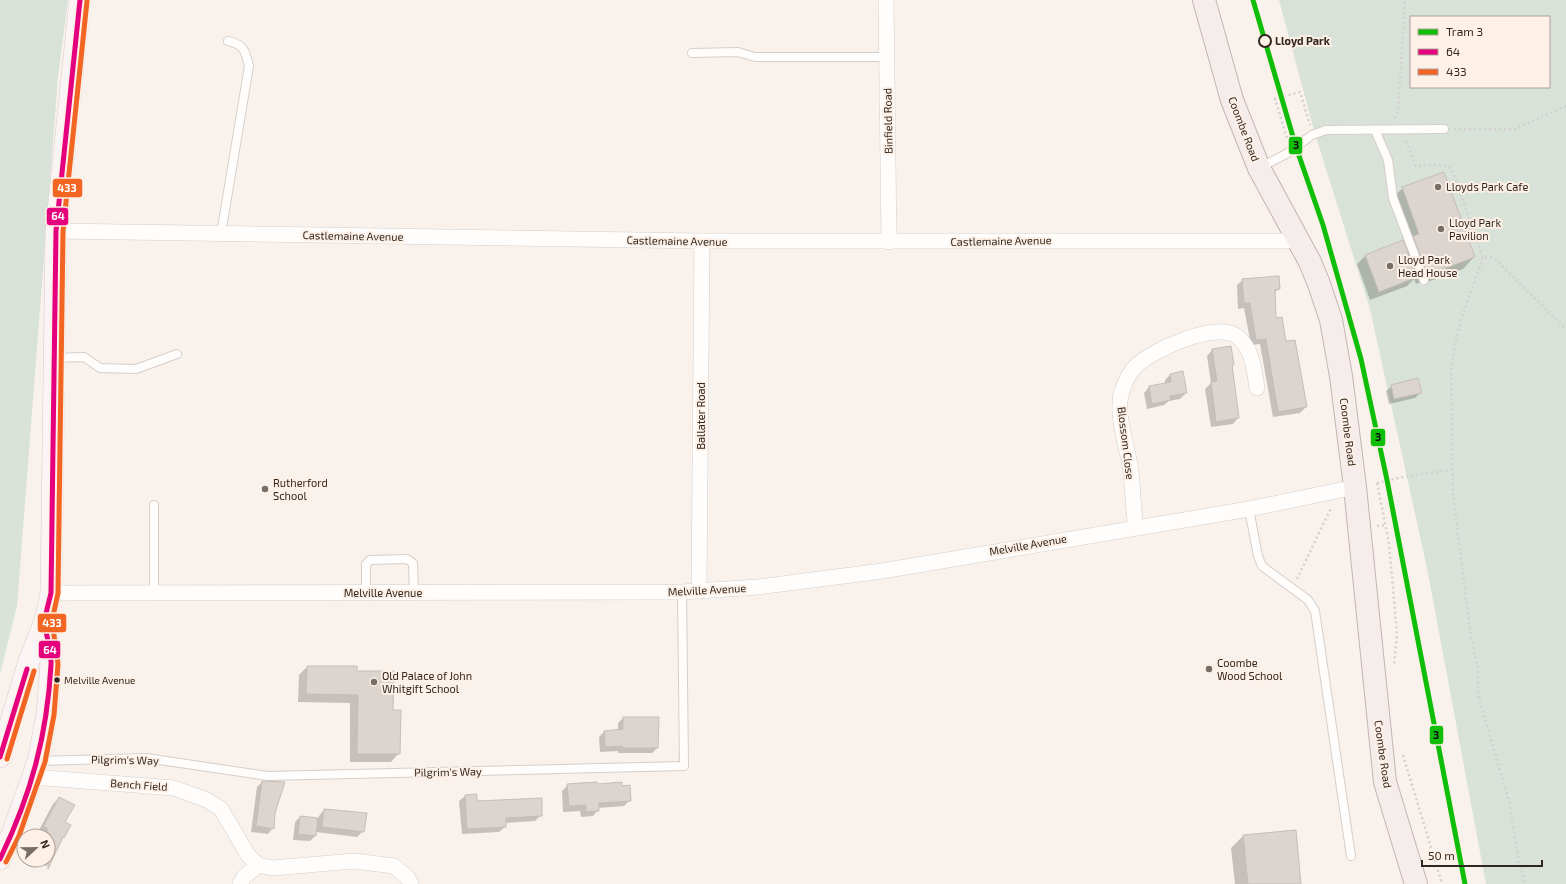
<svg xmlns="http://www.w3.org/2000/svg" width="1566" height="884" font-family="'Exo 2',sans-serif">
<rect width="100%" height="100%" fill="#f8f1ec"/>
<!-- green -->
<g fill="#d8e2d8" fill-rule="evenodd">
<path d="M 0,0 L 68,0 L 58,76 L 17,606 L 0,674 Z"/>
<path d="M 1279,0 L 1566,0 L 1566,884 L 1486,884 L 1427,568 L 1370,309 L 1315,134 ZM 1411,17 L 1549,17 L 1549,87 L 1411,87 Z"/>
</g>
<!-- shadow -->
<g fill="#0003">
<path d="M 1403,188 L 1474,257 L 1463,269 L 1422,284 L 1421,282 L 1416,284 L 1414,279 L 1407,286 L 1370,300 L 1357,264 L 1366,255 L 1404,247 L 1407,244 L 1391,199 Z"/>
<path d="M 1243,280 L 1279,289 L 1274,293 L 1276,319 L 1306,407 L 1300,413 L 1273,417 L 1260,344 L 1251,345 L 1244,308 L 1238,309 L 1237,285 Z"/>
<path d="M 1212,350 L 1233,364 L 1231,367 L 1238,418 L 1233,424 L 1211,427 L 1205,389 L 1211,383 L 1207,356 Z"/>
<path d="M 1170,375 L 1186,393 L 1180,399 L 1169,401 L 1164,405 L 1147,409 L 1144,393 L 1149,387 L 1165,384 L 1165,380 Z"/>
<path d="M 1392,386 L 1421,392 L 1415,398 L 1389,404 L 1386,391 Z"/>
<path d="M 307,667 L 392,711 L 399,753 L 391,762 L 350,762 L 350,703 L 298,702 L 299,675 Z"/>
<path d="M 623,718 L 657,748 L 652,753 L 618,753 L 618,751 L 600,752 L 599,737 L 604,732 L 618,730 L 618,723 Z"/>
<path d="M 262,782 L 274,813 L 273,828 L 268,834 L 251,832 L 257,787 Z"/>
<path d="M 568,785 L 621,787 L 630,800 L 624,806 L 598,808 L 598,810 L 593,816 L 581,817 L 580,811 L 563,812 L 562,791 Z"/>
<path d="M 465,796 L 476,802 L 541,815 L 535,821 L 505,823 L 505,827 L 499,832 L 462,834 L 459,801 Z"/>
<path d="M 59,798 L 64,823 L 63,837 L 51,860 L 46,866 L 34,860 L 48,860 L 48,836 L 42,836 L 38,832 L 53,804 Z"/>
<path d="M 324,810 L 363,831 L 357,837 L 316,832 L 315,836 L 310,841 L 293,840 L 295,822 L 300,817 L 318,819 L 319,816 Z"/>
<path d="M 1243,836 L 1300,884 L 1235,884 L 1231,848 Z"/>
</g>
<!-- building -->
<g fill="#dcd4ce" stroke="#c5bdb6">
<path d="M 1444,172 L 1475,257 L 1433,273 L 1433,271 L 1427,273 L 1413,236 L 1419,234 L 1402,187 Z"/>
<path d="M 1403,240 L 1417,277 L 1379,292 L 1365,255 Z"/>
<path d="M 1279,276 L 1280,289 L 1275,290 L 1276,318 L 1282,317 L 1286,341 L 1295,340 L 1307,407 L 1278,412 L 1266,339 L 1256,340 L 1250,303 L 1244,303 L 1242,279 Z"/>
<path d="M 1231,346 L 1234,365 L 1232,365 L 1239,418 L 1216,422 L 1211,382 L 1217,381 L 1212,349 Z"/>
<path d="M 1183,371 L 1187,393 L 1170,396 L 1171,400 L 1152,404 L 1149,386 L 1171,382 L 1170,374 Z"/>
<path d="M 1418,378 L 1422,393 L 1394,399 L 1391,385 Z"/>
<path d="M 307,666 L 357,666 L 357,671 L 394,671 L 393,710 L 401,710 L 400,754 L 357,754 L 358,695 L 306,694 Z"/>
<path d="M 623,717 L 659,717 L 658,748 L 623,748 L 623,746 L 605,747 L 604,731 L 623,729 Z"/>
<path d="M 262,781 L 285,782 L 275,813 L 274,829 L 256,826 Z"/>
<path d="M 597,782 L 598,784 L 622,782 L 622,786 L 630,785 L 631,801 L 599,803 L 599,811 L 586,812 L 586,805 L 569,806 L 567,784 Z"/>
<path d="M 477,794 L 477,801 L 542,798 L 542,816 L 506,818 L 506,827 L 467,829 L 465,795 Z"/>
<path d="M 59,797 L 75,805 L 65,822 L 71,825 L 64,838 L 63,837 L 48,869 L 48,836 L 44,836 L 48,829 L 43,827 Z"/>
<path d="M 324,809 L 367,813 L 364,832 L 322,827 Z"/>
<path d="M 300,816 L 318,818 L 316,836 L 298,834 Z"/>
<path d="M 1296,830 L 1301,884 L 1248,884 L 1243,835 Z"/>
</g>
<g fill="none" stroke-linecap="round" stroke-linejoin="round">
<defs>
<g id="lane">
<path d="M 692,53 L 738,52 L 755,57 L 887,57"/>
<path d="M 1375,130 L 1388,160 L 1393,198 L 1424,280"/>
<path d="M 1259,168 L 1286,154 L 1312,135 L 1326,130 L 1444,129"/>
<path d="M 221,234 L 249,66 C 245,51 245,45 228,41"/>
<path d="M 54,358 L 84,357 L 100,368 L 136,369 L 177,354"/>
<path d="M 1249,509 L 1258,556 L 1262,566 L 1308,600 L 1315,611 L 1351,856"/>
<path d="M 154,593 L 154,505"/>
<path d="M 366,593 L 366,564 L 370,560 L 407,559 L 413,563 L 414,592"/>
<path d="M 39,761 L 146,758 L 268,776 L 684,766 L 682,592"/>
</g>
<g id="street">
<path d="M 886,0 L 889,242"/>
<path d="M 56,231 L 702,241 L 1287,241 L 1297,239"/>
<path d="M 1136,527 C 1133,508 1133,490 1131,472 C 1128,448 1116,417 1121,394 C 1124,384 1128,374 1135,367 C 1151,350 1218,320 1238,337 C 1253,350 1254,370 1257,388"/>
<path d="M 699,590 L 702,241"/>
<path d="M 51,593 L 682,592 L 758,587 L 882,571 L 1249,509 L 1355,487"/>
<path d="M 33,777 L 174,788 L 207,800 L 221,809 L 248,855 L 258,865 L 273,868 L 354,861 L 394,866 L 408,878 L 411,884"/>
<path d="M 240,884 L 244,877 L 258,865"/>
</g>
<g id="secondary">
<path d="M 0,757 L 29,661 L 44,623"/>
<path d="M 0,859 L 12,834 L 38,761 L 47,714 L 51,663 L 45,621 L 51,593 L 56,231 L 80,0"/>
</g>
<path id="primary" d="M 1204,0 L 1232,100 L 1259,168 L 1310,262 L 1319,284 L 1331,320 L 1341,376 L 1355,487 L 1385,782 L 1416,884"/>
</defs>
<!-- lane casing -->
<use href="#lane" stroke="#d7cec8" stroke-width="10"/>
<!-- street casing -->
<use href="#street" stroke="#d7cec8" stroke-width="16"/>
<!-- secondary casing -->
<use href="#secondary" stroke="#d7cec8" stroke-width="22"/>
<!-- primary casing -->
<use href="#primary" stroke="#c5b3b1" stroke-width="24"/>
<!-- path -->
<g stroke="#d3d0cf" stroke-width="2.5" stroke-dasharray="2 3" stroke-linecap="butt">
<path d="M 1395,118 L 1398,112 L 1405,0"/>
<path d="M 1454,129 L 1515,129 L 1566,106"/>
<path d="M 1287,138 L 1275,99 L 1300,92 L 1310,125"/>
<path d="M 1406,141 L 1416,166 C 1428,165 1441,163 1452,169 L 1483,258 L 1490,257 L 1496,260 L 1566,329"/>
<path d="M 1483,258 L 1463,314 L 1455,343 L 1451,371 L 1453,495 L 1470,630 L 1478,669 L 1478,695 L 1509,801 L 1519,864 L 1526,884"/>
<path d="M 1377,483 L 1389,543 L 1397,634 L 1394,666"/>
<path d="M 1377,483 L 1407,476 L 1451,470"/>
<path d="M 1377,526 L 1386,525"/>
<path d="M 1297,579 L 1331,508"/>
<path d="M 1403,755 L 1442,884"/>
</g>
<!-- lane -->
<use href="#lane" stroke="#fefdfc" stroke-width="8"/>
<!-- street -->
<use href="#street" stroke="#fefdfc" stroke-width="15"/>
<!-- secondary -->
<use href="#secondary" stroke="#faf4f4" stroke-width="21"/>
<!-- primary -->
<use href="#primary" stroke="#f5edec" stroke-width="22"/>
<defs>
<g id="bus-1">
<path d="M 0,757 L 27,669"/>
<path d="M 0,859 C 31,795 47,736 51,665 C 52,651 46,637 45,623 C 45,614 49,602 51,593 L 56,231 L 80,0"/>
</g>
<g id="bus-2">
<path d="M 7,759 L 34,671"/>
<path d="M 6,862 L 19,836 L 45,762 L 54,715 L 58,664 L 52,621 L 58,593 L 63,231 L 87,1"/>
</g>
</defs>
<!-- bus-1 casing -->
<use href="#bus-1" stroke="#fdf0e7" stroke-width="8"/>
<!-- bus-2 casing -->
<use href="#bus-2" stroke="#fdf0e7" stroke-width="8"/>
<!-- bus-1 -->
<use href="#bus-1" stroke="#e5007d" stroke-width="5"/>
<!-- bus-2 -->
<use href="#bus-2" stroke="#f26522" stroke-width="5"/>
<defs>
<path id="tram-1" d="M 1253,0 L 1296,147 L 1323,225 L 1361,359 L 1387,480 L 1465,884"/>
</defs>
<!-- tram-1 casing -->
<use href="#tram-1" stroke="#fdf0e7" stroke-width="8"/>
<!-- tram-1 -->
<use href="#tram-1" stroke="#0fbe09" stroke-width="5"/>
</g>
<!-- markers -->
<circle fill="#fdf0e7" stroke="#32271e" stroke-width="2" cx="1265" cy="41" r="6"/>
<g fill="#776e66" stroke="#fdf0e7" stroke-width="1.5">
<circle cx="1438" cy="187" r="4"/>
<circle cx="1441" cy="229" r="4"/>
<circle cx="1390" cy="266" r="4"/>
<circle cx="265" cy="489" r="4"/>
<circle cx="1209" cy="669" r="4"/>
<circle cx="374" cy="682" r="4"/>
</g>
<circle fill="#32271e" stroke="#fdf0e7" stroke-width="1.5" cx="57" cy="680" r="3.5"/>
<g text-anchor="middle" stroke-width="4" stroke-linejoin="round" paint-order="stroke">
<!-- bus labels -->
<g font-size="10" fill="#32271e" stroke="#fdf0e7" text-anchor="start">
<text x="64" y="684">Melville Avenue</text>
</g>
<!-- stop labels -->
<g font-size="11" font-weight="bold" fill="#32271e" stroke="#fdf0e7" text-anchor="start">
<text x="1275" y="45">Lloyd Park</text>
</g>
<!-- street labels -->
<g font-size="11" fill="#32271e" stroke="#fdf0e7">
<text transform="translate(888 121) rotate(-91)" y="4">Binfield Road</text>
<text transform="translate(1244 129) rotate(69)" y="4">Coombe Road</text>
<text transform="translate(353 236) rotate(1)" y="4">Castlemaine Avenue</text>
<text transform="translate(677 241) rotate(1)" y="4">Castlemaine Avenue</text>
<text transform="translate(1001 241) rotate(-1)" y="4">Castlemaine Avenue</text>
<text transform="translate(701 416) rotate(-90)" y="4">Ballater Road</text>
<text transform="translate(1348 432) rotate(83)" y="4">Coombe Road</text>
<text transform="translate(1126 443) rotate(83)" y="4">Blossom Close</text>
<text transform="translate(1028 545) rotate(-10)" y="4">Melville Avenue</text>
<text transform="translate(707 590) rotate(-3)" y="4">Melville Avenue</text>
<text x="383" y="597">Melville Avenue</text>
<text transform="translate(1383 754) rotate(82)" y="4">Coombe Road</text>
<text transform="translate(125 760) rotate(1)" y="4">Pilgrim's Way</text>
<text transform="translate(448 772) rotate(-1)" y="4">Pilgrim's Way</text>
<text transform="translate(139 785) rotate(4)" y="4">Bench Field</text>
</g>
<!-- poi labels -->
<g font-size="11" fill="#32271e" stroke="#fdf0e7" text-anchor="start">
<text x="1446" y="191">Lloyds Park Cafe</text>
<text x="1449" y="227">Lloyd Park<tspan x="1449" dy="13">Pavilion</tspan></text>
<text x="1398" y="264">Lloyd Park<tspan x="1398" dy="13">Head House</tspan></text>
<text x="273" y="487">Rutherford<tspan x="273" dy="13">School</tspan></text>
<text x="1217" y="667">Coombe<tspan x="1217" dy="13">Wood School</tspan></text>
<text x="382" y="680">Old Palace of John<tspan x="382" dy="13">Whitgift School</tspan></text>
</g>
</g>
<g stroke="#fdf0e7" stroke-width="1.5">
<rect x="1288" y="136" width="15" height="19" rx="4" fill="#0fbe09"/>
<rect x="52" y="178" width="31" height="20" rx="4" fill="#f26522"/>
<rect x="46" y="207" width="23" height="19" rx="4" fill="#e5007d"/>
<rect x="1370" y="428" width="16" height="19" rx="4" fill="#0fbe09"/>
<rect x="37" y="613" width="30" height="20" rx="4" fill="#f26522"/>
<rect x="38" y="640" width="23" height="19" rx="4" fill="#e5007d"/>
<rect x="1429" y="725" width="15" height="20" rx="4" fill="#0fbe09"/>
</g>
<g font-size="11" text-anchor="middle" font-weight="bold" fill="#fff">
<text x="67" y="192">433</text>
<text x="58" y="220">64</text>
<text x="52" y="627">433</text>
<text x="50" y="654">64</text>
</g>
<g font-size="11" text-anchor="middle" font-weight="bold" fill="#111">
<text x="1296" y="149">3</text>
<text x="1378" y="441">3</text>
<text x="1436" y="739">3</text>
</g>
<!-- legend -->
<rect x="1410" y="16" width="140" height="72" fill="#fdf0e7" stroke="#aca097"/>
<rect x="1418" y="29" width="20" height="6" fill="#0fbe09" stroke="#aca097"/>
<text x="1446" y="36" font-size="12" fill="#32271e">Tram 3</text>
<rect x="1418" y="49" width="20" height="6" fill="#e5007d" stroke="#aca097"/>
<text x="1446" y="56" font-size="12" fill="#32271e">64</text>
<rect x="1418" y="69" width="20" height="6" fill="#f26522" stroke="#aca097"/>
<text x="1446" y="76" font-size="12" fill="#32271e">433</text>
<!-- north arrow -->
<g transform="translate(36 848) rotate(68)"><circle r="19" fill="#fdf0e7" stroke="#aca097"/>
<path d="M0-3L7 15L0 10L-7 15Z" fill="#776e66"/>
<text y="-6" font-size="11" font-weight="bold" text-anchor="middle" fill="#32271e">N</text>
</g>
<!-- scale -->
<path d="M1422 860v6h120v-6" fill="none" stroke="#32271e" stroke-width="2"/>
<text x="1428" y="860" font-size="12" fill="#32271e" stroke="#fdf0e7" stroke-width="3" paint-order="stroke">50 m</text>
</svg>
